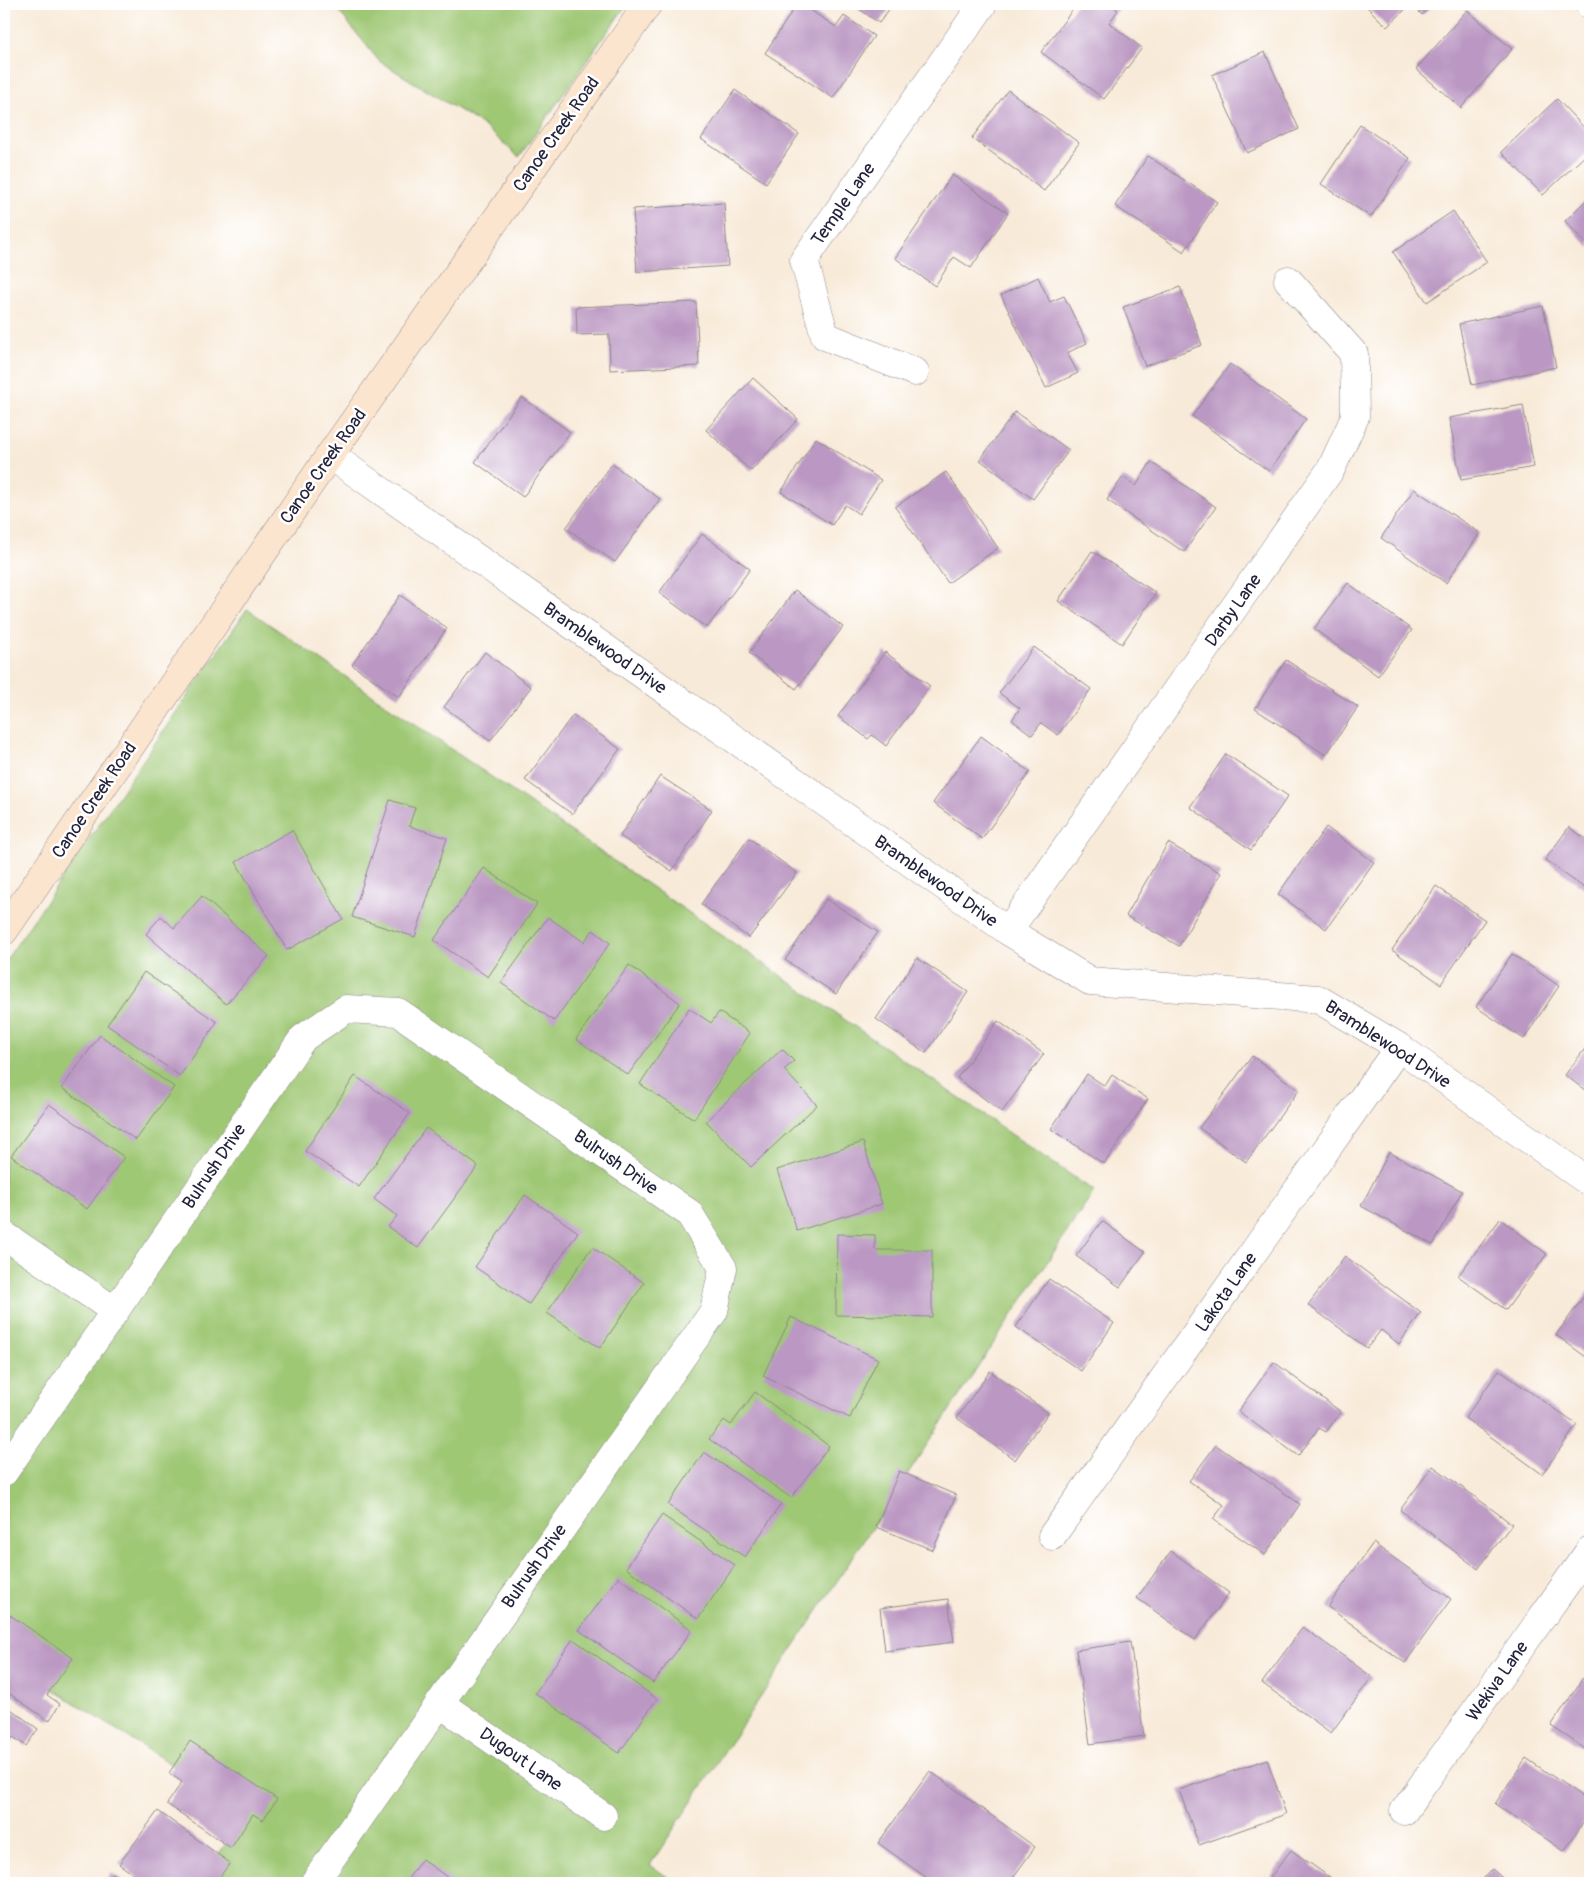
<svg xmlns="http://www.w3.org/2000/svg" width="1594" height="1887" font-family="Pangolin,sans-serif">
<rect width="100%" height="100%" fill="#fff"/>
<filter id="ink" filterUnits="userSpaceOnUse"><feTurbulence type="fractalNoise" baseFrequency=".02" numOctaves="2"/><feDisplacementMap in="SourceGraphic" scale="10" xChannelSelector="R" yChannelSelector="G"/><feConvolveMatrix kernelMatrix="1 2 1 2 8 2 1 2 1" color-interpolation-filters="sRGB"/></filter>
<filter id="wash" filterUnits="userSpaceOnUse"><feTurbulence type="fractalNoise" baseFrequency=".0096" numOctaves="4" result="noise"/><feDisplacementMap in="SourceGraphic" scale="20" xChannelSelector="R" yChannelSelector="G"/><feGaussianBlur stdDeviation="1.12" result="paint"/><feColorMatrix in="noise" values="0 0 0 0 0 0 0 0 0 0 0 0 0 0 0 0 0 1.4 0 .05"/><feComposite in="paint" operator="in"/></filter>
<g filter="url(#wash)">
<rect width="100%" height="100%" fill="#f8ead8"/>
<!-- green -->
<g fill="#9fc874" stroke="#607558">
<path d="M 333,4 L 627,4 L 519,157 L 483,125 L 379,61 Z"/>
<path d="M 247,609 L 1094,1191 L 650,1865 L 676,1883 L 201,1883 L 246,1812 L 4,1658 L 4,963 Z"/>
</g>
<g id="blocks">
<!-- building -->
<g fill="#bb98c3">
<path d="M 797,4 L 801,4 L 836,27 L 844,16 L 874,36 L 833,98 L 765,53 Z"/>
<path d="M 852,4 L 893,4 L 879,23 Z"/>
<path d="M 1077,4 L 1110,4 L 1118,10 L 1109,23 L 1142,48 L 1104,99 L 1041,52 Z"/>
<path d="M 1364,4 L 1411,4 L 1387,27 Z"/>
<path d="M 1411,4 L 1434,4 L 1422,15 Z"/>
<path d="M 1467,10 L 1512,49 L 1461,108 L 1416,69 Z"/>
<path d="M 1265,52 L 1299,129 L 1247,153 L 1212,75 Z"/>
<path d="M 735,90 L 799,134 L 766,183 L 701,139 Z"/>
<path d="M 1008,90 L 1079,143 L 1044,191 L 972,138 Z"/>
<path d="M 1557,99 L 1590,134 L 1590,151 L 1543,195 L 1501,152 Z"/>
<path d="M 1360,125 L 1410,158 L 1371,217 L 1321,184 Z"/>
<path d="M 1148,156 L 1217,202 L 1184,252 L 1115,206 Z"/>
<path d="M 952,175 L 1008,213 L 971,268 L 954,257 L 935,286 L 895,258 Z"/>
<path d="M 1590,196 L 1590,248 L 1565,221 Z"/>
<path d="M 724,203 L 728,266 L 637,272 L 633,209 Z"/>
<path d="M 1453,211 L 1487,262 L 1427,302 L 1393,252 Z"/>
<path d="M 1038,277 L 1050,302 L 1064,296 L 1087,343 L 1067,353 L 1078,373 L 1046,388 L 1001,295 Z"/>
<path d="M 1180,287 L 1202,345 L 1145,366 L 1123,307 Z"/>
<path d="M 696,302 L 699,366 L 610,370 L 609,334 L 577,335 L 576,307 Z"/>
<path d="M 1543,306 L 1556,367 L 1472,385 L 1459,324 Z"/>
<path d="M 1230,364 L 1306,419 L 1269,471 L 1192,416 Z"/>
<path d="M 753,378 L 798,419 L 751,471 L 706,430 Z"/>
<path d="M 522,397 L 570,432 L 523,497 L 475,462 Z"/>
<path d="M 1523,405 L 1534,467 L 1461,480 L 1449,418 Z"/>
<path d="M 1015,412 L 1069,450 L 1033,499 L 980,460 Z"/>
<path d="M 816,438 L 881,480 L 859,514 L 845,505 L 832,525 L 781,492 Z"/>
<path d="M 1151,462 L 1216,507 L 1184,552 L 1107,500 L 1123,477 L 1136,486 Z"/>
<path d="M 612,464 L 660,499 L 615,562 L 566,528 Z"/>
<path d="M 946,472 L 998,548 L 948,583 L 895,507 Z"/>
<path d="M 1414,489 L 1480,533 L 1446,583 L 1381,538 Z"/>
<path d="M 702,534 L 750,569 L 707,628 L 659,593 Z"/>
<path d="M 1092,551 L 1156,593 L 1122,644 L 1058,601 Z"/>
<path d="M 1348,583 L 1412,630 L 1378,676 L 1314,629 Z"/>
<path d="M 795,590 L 843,627 L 796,689 L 749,653 Z"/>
<path d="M 400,595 L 447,628 L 399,697 L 352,665 Z"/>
<path d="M 1034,647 L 1091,689 L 1058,735 L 1041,723 L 1032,735 L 1012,720 L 1020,708 L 999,693 Z"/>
<path d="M 485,652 L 531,687 L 490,741 L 444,707 Z"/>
<path d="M 885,652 L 930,686 L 886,746 L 872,735 L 868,739 L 838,716 Z"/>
<path d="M 1286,660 L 1358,707 L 1326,755 L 1255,709 Z"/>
<path d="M 573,715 L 620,749 L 572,814 L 525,780 Z"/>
<path d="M 981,736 L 1030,772 L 982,839 L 933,803 Z"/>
<path d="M 1226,754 L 1288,796 L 1251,850 L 1190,807 Z"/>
<path d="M 660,776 L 712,810 L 672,871 L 620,836 Z"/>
<path d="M 390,800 L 415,808 L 409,826 L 447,838 L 415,937 L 352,917 Z"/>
<path d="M 1326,827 L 1374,862 L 1326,929 L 1278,894 Z"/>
<path d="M 1569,827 L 1590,842 L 1590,892 L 1545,860 Z"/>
<path d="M 292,830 L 343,919 L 287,950 L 236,862 Z"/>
<path d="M 749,838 L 797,873 L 749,938 L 701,904 Z"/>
<path d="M 1168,843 L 1221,873 L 1179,946 L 1126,916 Z"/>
<path d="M 484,868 L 537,904 L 488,977 L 434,940 Z"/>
<path d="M 1436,886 L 1485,920 L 1441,984 L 1392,950 Z"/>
<path d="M 202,896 L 269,956 L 226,1004 L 146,934 L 161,916 L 174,928 Z"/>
<path d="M 826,899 L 878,932 L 836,994 L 785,960 Z"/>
<path d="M 548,917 L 584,942 L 593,930 L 610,943 L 554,1021 L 501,983 Z"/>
<path d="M 1512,954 L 1559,986 L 1524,1039 L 1476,1007 Z"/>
<path d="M 917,958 L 968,992 L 926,1053 L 876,1019 Z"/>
<path d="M 629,965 L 680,1003 L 628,1075 L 576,1039 Z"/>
<path d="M 144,972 L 217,1022 L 180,1076 L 107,1025 Z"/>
<path d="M 689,1008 L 711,1023 L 719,1012 L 750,1033 L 694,1119 L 640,1084 Z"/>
<path d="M 998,1021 L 1044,1054 L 1002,1112 L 957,1078 Z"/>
<path d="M 100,1035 L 174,1087 L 136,1140 L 62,1088 Z"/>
<path d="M 1590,1042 L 1590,1094 L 1565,1075 Z"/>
<path d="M 782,1049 L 794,1061 L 784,1070 L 817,1105 L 751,1167 L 706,1121 Z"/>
<path d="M 1252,1056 L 1299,1090 L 1246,1162 L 1199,1128 Z"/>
<path d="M 1087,1074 L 1105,1086 L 1112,1075 L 1148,1099 L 1104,1164 L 1051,1129 Z"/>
<path d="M 355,1076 L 410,1113 L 359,1187 L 305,1151 Z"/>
<path d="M 49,1104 L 124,1157 L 87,1209 L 11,1156 Z"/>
<path d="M 426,1128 L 478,1166 L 418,1248 L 388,1227 L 397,1216 L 374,1199 Z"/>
<path d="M 863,1142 L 882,1204 L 797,1231 L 777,1170 Z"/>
<path d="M 1389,1152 L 1462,1191 L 1433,1245 L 1361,1206 Z"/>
<path d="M 525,1195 L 578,1232 L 529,1304 L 475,1267 Z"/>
<path d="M 1500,1219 L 1547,1254 L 1506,1310 L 1458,1276 Z"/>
<path d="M 1102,1221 L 1145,1252 L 1120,1287 L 1076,1256 Z"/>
<path d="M 837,1234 L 875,1235 L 875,1250 L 932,1250 L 932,1317 L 836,1315 Z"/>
<path d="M 592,1247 L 644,1283 L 600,1348 L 547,1313 Z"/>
<path d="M 1345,1256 L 1421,1313 L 1399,1344 L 1381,1330 L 1367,1348 L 1308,1305 Z"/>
<path d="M 1049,1279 L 1114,1323 L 1081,1371 L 1016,1327 Z"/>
<path d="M 1588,1291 L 1590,1292 L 1590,1360 L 1556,1335 Z"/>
<path d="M 791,1317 L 878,1359 L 850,1418 L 763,1376 Z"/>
<path d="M 1274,1362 L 1341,1412 L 1326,1432 L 1319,1428 L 1298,1456 L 1238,1411 Z"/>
<path d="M 1499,1370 L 1577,1425 L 1542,1474 L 1465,1418 Z"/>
<path d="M 990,1371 L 1048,1413 L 1015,1460 L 957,1418 Z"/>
<path d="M 755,1392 L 829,1446 L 791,1498 L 709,1439 L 724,1420 L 731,1425 Z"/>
<path d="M 1216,1445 L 1300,1504 L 1265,1555 L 1213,1519 L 1224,1505 L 1189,1481 Z"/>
<path d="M 704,1452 L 781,1504 L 745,1557 L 668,1505 Z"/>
<path d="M 1433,1466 L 1512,1524 L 1478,1569 L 1400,1510 Z"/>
<path d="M 899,1471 L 956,1495 L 933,1550 L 876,1527 Z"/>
<path d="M 662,1515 L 735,1565 L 698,1619 L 626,1568 Z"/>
<path d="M 1373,1543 L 1451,1599 L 1405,1663 L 1328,1607 Z"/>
<path d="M 1171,1551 L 1229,1593 L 1195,1640 L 1137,1598 Z"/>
<path d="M 618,1577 L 692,1630 L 653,1683 L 579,1630 Z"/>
<path d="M 948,1599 L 954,1642 L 885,1651 L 880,1608 Z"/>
<path d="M 4,1611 L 73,1658 L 47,1695 L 60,1704 L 49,1721 L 4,1690 Z"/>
<path d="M 1303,1627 L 1372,1677 L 1331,1733 L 1262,1683 Z"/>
<path d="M 573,1639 L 657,1699 L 619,1753 L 535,1693 Z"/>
<path d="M 1130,1642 L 1144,1736 L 1090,1744 L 1076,1650 Z"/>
<path d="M 1583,1678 L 1590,1684 L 1590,1752 L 1551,1726 Z"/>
<path d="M 4,1704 L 38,1729 L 26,1746 L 13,1737 L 4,1750 Z"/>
<path d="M 190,1741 L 277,1799 L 263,1820 L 253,1814 L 231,1848 L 167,1804 L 182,1782 L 169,1773 Z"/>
<path d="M 1526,1758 L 1590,1802 L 1590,1813 L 1564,1851 L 1495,1804 Z"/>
<path d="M 1267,1759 L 1286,1814 L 1199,1845 L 1179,1790 Z"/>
<path d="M 930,1771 L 1035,1847 L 1009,1883 L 934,1883 L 878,1843 Z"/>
<path d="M 158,1811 L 230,1863 L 215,1883 L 146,1883 L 119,1864 Z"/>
<path d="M 1291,1850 L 1338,1883 L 1266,1883 Z"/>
<path d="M 422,1859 L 455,1883 L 405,1883 Z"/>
<path d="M 1492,1869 L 1508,1883 L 1479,1883 Z"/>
<path d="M 112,1873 L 126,1883 L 105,1883 Z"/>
</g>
</g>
</g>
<g filter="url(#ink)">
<use href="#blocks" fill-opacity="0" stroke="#8d868a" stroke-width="1"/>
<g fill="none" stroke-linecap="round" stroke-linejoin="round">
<defs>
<g id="minor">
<path d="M 1589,4 L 1590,5"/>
<path d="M 915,372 L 825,336 L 804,260 L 983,4"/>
<path d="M 330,455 L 1008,931 L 1090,981 L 1318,999 L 1399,1047 L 1590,1183"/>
<path d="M 1008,931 L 1331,469 L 1355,417 L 1354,354 L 1288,280"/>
<path d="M 4,1235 L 115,1311"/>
<path d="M 4,1472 L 303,1038 L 346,1009 L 398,1012 L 689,1213 L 723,1268 L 714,1311 L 314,1883"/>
<path d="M 1052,1536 L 1399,1047"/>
<path d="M 439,1703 L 603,1816"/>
<path d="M 1404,1811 L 1590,1550"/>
</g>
<path id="secondary" d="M 4,931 L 330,455 L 648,4"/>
</defs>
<!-- minor casing -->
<use href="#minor" stroke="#8d868a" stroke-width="29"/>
<!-- secondary casing -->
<use href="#secondary" stroke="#8d868a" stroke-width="29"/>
<!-- minor -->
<use href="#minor" stroke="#fff" stroke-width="28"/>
<!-- secondary -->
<use href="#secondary" stroke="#fce5cf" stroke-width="28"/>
</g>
</g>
<g text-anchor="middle" stroke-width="5" stroke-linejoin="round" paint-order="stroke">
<!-- street labels -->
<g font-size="18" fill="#22223b" stroke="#fff">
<text transform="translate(556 134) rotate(-55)" y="6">Canoe Creek Road</text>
<text transform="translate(843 204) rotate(-55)" y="6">Temple Lane</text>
<text transform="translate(323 466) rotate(-55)" y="6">Canoe Creek Road</text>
<text transform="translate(1233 610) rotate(-55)" y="6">Darby Lane</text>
<text transform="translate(605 648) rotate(35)" y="6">Bramblewood Drive</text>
<text transform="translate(94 800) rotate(-56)" y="6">Canoe Creek Road</text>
<text transform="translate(936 881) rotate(35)" y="6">Bramblewood Drive</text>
<text transform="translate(1388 1044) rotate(33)" y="6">Bramblewood Drive</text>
<text transform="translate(616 1162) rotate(35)" y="6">Bulrush Drive</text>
<text transform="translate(214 1166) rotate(-56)" y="6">Bulrush Drive</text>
<text transform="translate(1226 1292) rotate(-55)" y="6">Lakota Lane</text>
<text transform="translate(534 1566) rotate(-55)" y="6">Bulrush Drive</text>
<text transform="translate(1497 1681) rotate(-55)" y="6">Wekiva Lane</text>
<text transform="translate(521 1759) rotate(35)" y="6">Dugout Lane</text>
</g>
</g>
<!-- margin -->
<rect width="1594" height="1887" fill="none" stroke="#fff" stroke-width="20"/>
</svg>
